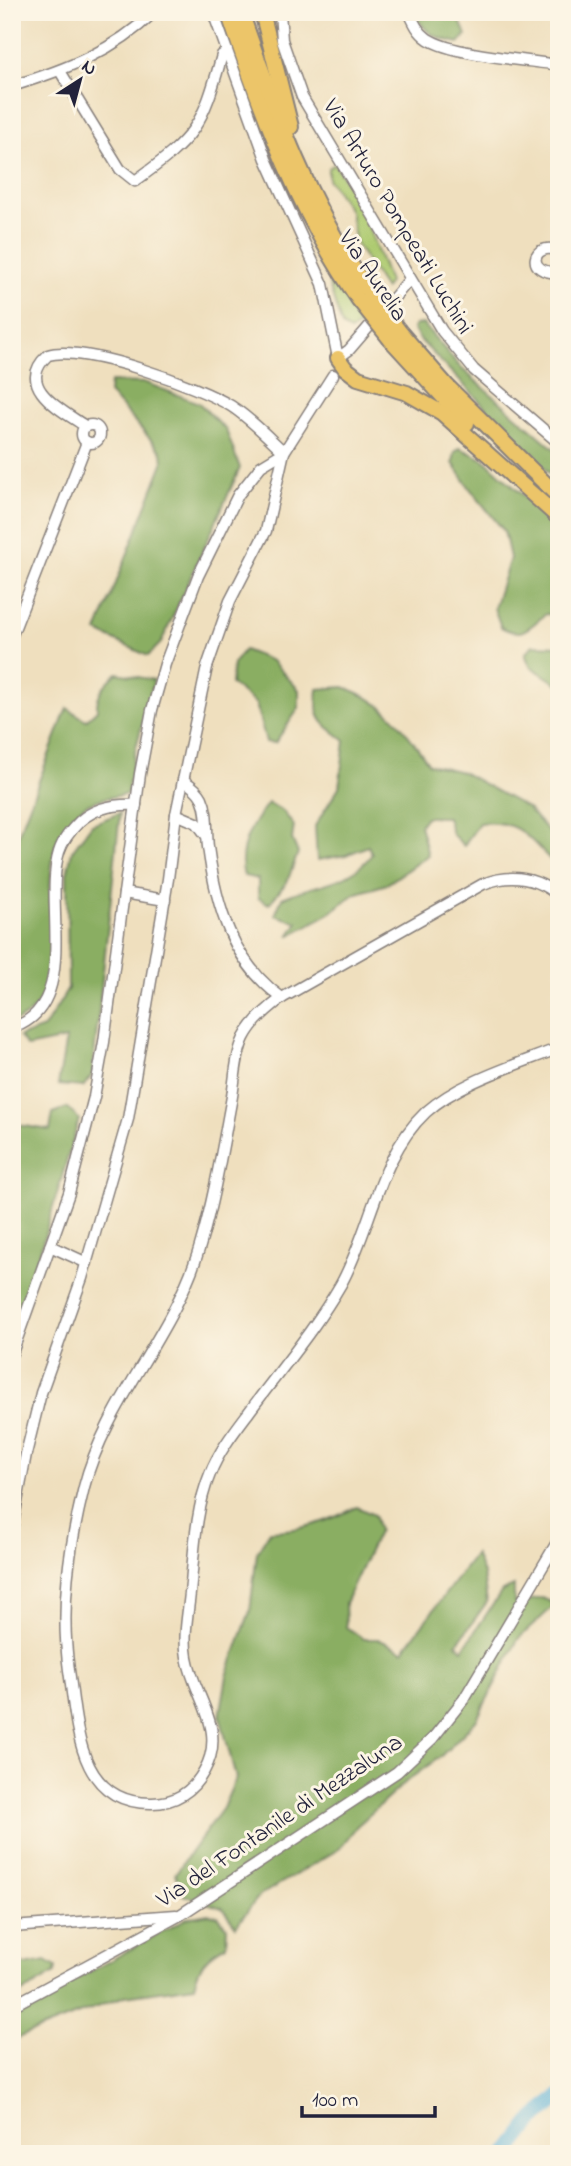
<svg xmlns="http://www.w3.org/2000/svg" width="571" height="2166" font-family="'Indie Flower',sans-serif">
<rect width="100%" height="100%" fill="#fcf5e5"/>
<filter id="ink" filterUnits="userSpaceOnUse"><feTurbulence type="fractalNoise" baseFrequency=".0143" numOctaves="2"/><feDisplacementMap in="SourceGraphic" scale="14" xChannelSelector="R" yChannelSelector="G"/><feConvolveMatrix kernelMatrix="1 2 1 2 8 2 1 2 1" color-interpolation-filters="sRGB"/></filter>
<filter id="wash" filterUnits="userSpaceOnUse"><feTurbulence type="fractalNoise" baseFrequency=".00686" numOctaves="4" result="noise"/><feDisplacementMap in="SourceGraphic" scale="28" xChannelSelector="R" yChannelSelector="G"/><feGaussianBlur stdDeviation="1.57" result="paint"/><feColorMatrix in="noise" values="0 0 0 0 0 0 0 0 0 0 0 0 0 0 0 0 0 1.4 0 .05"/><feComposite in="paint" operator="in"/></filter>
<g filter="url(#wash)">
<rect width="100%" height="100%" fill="#efdfbe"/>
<!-- green -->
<g fill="#adca70" stroke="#687656" stroke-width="2">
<path d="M 335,164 L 361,207 L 389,282 L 385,289 L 356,244 L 350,211 L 328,179 L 328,168 Z"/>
<path d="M 331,280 L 339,283 L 362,323 L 350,331 L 342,326 L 329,285 Z"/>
</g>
<!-- forest -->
<g fill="#8aae62" stroke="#56684e" stroke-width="2">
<path d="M 413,12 L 453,12 L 458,16 L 466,35 L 459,43 C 434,38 426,34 413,12 Z"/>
<path d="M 423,324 L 461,368 L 559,453 L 559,483 L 420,340 L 413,329 L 415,325 Z"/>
<path d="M 110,382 L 146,383 L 199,403 L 226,430 L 240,468 L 161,643 L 148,656 L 97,632 L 163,463 L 162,452 L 109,393 Z"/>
<path d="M 460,448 L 485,460 L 559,529 L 559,615 L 546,614 C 528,628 523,639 501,627 L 494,608 L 510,558 L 504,531 L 471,490 L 453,463 L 455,452 Z"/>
<path d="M 533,645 L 559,646 L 559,685 L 530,666 L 525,654 Z"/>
<path d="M 244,650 L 272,661 L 299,690 L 299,708 L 275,743 L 266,742 L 256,704 L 231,684 L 233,664 Z"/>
<path d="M 117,673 L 154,680 L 134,755 L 127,794 C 115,797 97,798 86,805 C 10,852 92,995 12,1023 L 12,851 L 67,708 L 86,720 L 97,710 C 96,693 105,684 117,673 Z"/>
<path d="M 344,687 C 389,703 403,727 429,764 L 462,772 L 527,808 L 559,843 L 559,868 C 530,842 523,819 479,823 L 464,846 L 452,834 L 447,817 L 426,817 L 420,825 L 428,855 L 387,884 L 354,894 L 330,913 L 289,936 L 298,922 L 275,915 L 282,898 C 317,882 348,886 372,854 L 368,846 L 346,855 L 317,860 L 315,826 L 339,787 L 345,741 C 322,722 314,722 318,689 Z"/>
<path d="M 268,803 L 283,811 L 294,826 L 292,839 L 298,853 L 287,882 L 269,904 L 258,898 L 258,879 L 244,876 C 236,850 252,823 268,803 Z"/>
<path d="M 120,813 L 92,1075 L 83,1087 L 58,1085 L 66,1039 L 27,1047 L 19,1037 L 44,1028 L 68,989 L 67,874 L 72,851 L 92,824 Z"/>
<path d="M 67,1108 L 79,1119 L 39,1255 L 12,1330 L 12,1124 L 50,1130 L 53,1113 Z"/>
<path d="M 357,1507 L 374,1515 L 379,1530 L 345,1603 L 346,1627 L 364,1639 L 378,1639 L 403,1651 L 475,1554 L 483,1574 L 487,1602 L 457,1644 L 463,1649 L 502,1591 L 514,1586 L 514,1603 L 542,1598 L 556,1604 L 518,1639 L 476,1721 L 440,1757 L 408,1780 L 357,1826 L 339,1849 L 259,1896 L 236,1926 L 222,1908 L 183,1895 L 175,1874 L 223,1808 L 236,1778 L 220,1716 L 227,1676 L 250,1611 L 257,1552 L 270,1531 C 302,1531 329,1521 357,1507 Z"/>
<path d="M 208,1914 L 218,1916 L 227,1927 L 226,1945 C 207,1955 199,1965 194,1986 L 125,1996 L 12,2040 L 12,2015 L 187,1918 Z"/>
<path d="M 12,1955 L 24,1965 L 46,1961 L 56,1967 L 55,1973 L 12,1999 Z"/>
</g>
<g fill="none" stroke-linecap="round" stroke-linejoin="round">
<!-- river -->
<path stroke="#5aafd6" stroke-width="16" d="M 507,2154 L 532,2121 L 559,2097"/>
</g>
</g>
<g filter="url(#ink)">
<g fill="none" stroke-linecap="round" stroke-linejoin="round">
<defs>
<g id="minor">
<path d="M 213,12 L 266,159 L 323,284 L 338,358 L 349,350 L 410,279"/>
<path d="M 280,12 L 282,40 L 302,97 L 442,331 L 474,370 L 559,443"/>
<path d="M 409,12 C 414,23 418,32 428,39 C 453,55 527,60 559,65"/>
<path d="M 60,71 L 120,169 L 135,181 C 196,137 202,127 222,55 L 227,52"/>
<path d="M 12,86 C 65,70 114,51 154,12"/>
<path d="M 559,251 C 532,240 524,275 559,272"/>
<circle cx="91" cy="434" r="9"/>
<path d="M 12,635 L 87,442"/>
<path d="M 183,780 C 191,785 198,790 202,798 C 209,813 206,831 208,847 C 216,906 232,962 282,998"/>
<path d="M 176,814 L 197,823 L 206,835"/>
<path d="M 124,893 L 165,900"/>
<path d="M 559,896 C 536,877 511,873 483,884 L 282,998 C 267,1009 252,1022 244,1038 C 235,1057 235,1082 231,1102 C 222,1150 214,1199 200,1246 C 175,1333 106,1401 84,1487 C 69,1548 60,1608 69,1670 C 77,1724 77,1804 152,1803 C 175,1803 193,1791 204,1771 C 228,1729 194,1698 187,1657 C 183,1636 188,1614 190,1593 C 194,1555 195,1510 210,1474 C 219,1451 234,1432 249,1412 C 280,1370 315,1329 341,1284 C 372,1228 378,1157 426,1112 C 459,1082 517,1065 559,1048"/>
<path d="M 12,1028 C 81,1006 43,903 59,852 C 63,839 71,830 80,821 C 96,807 115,804 136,805"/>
<path d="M 50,1246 L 87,1263"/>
<path d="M 12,1353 L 69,1193 L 94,1097 L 104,1042 L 140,774 L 152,710 L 165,664 L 198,576 L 238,495 L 261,466 L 284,452 L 333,375"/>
<path d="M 12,1529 L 26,1454 L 41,1393 L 82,1278 L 128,1119 L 168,879 L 176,814 L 207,667 L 230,601 L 266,531 L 284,452 C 267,436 251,419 231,406 C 199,386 83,344 48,355 C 14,386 61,410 85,426"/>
<path d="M 12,1927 L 176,1915"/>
<path d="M 12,2006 L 180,1915 L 397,1772 L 433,1738 L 464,1699 L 559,1539"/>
</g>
<g id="highway">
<path d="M 228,12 C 262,113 298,212 359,300"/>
<path d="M 241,12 C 275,109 308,205 368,290"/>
<path d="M 262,12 L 291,127"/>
<path d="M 399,331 L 447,386 L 559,497"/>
<path d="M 390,339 L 467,423"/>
<path d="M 338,358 L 345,368 L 358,378 L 407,393 L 442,413 L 559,518"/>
</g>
</defs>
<!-- minor casing -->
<use href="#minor" stroke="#88807c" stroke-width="13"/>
<!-- highway casing -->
<use href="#highway" stroke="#88807c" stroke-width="18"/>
<!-- minor -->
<use href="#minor" stroke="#fff" stroke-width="10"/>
<!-- highway -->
<use href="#highway" stroke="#ecc569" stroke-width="14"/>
<defs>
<g id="highway-bridge">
<path d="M 368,290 L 399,331"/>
<path d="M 359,300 L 390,339"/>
</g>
</defs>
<!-- highway-bridge casing -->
<use href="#highway-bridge" stroke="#88807c" stroke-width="18" stroke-linecap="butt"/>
<!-- highway-bridge -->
<use href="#highway-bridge" stroke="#ecc569" stroke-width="14"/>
</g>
</g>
<g text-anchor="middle" stroke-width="6" stroke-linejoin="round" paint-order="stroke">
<!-- street labels -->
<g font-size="24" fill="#22223b" stroke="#fcf5e5">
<text transform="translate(399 216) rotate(59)" y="8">Via Arturo Pompeati Luchini</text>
<text transform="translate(374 275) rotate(56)" y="8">Via Aurelia</text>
<text transform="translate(279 1820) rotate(-34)" y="8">Via del Fontanile di Mezzaluna</text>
</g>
</g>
<!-- margin -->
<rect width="571" height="2166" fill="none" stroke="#fcf5e5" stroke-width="42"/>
<!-- north arrow -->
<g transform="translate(80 80) rotate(36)" stroke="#fcf5e5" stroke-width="5" paint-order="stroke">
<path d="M0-5L12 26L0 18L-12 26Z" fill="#22223b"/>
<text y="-10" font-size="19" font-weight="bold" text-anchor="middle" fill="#22223b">N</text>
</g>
<!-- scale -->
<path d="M302 2106v10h133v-10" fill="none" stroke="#22223b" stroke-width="3.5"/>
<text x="312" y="2106" font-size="21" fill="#22223b" stroke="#fcf5e5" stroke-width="5" paint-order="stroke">100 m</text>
</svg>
